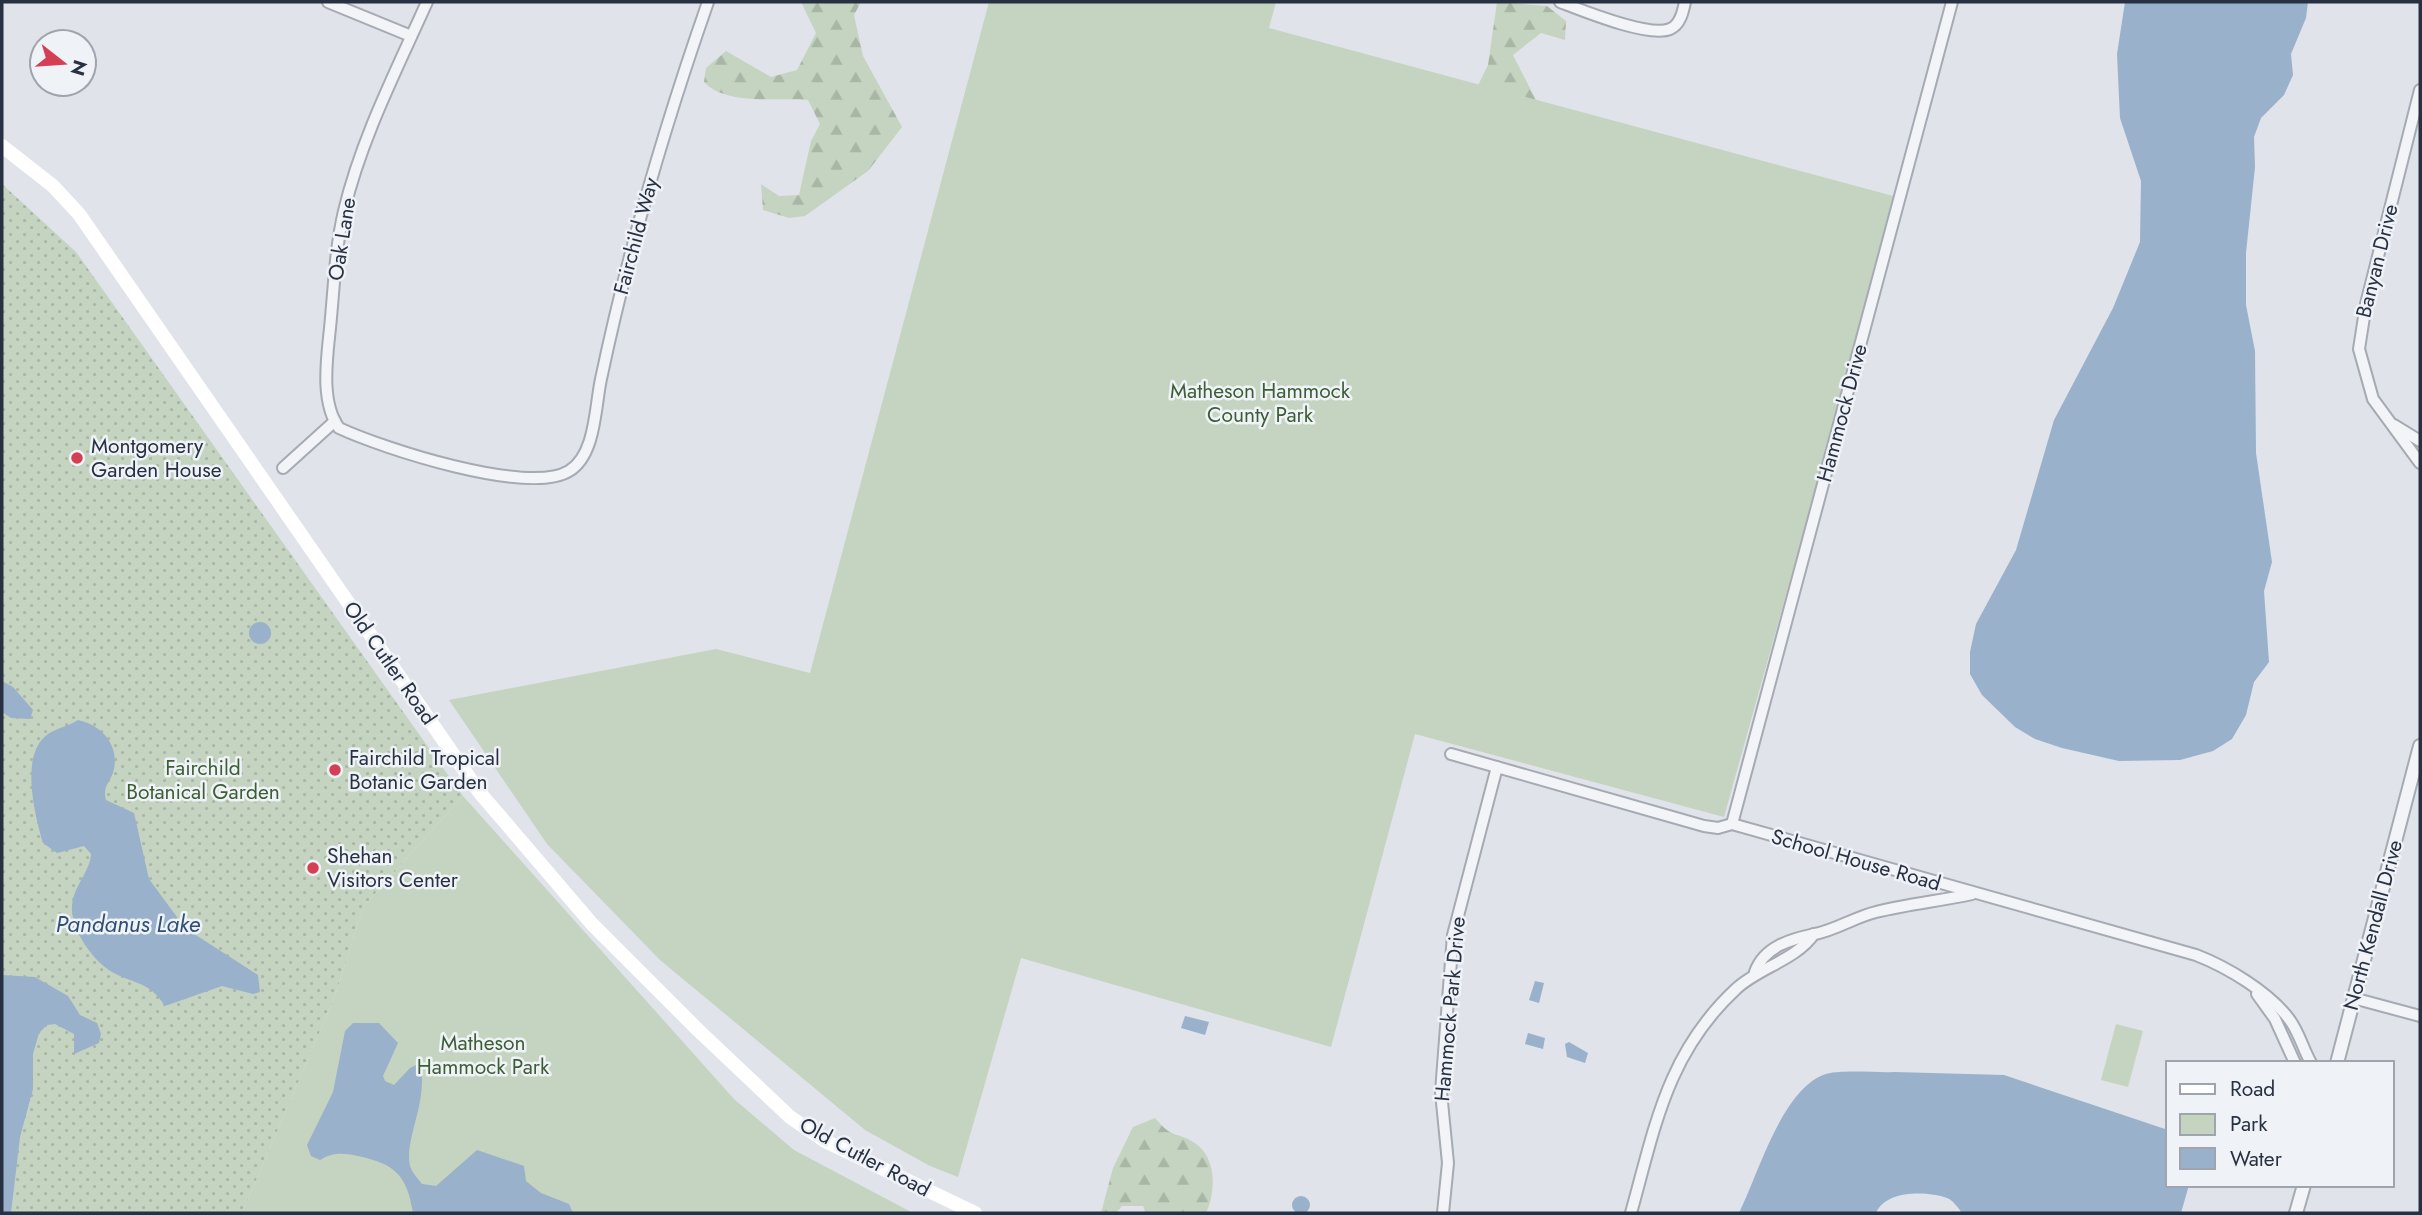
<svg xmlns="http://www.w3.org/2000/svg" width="2422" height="1215" font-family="Jost,sans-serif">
<defs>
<pattern id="forest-firs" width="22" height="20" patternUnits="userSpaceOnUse" patternTransform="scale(1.75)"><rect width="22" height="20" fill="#c5d4c0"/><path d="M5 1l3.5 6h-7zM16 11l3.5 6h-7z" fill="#a9b6a6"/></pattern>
<pattern id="garden-dots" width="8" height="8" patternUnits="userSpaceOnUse" patternTransform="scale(1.75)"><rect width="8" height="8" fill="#c5d4c0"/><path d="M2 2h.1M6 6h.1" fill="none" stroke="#a9b6a6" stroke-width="1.8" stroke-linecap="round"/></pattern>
</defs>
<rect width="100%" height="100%" fill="#e0e3e9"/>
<!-- forest -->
<g fill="url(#forest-firs)">
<path d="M 801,2 L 861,2 L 854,15 L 863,56 L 902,127 L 868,171 L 805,216 L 789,218 L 763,210 L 761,184 L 779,196 L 799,195 L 811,141 L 820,124 L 808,100 C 778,97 726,106 704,82 L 706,68 L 726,51 L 771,77 L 797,70 L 816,33 Z"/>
<path d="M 1497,2 L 1547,6 L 1566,21 L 1565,40 L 1541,33 L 1513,55 L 1542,112 L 1461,120 L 1488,65 Z"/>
<path d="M 1155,1118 C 1172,1139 1176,1131 1195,1143 C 1217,1158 1216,1192 1206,1213 L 1146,1213 L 1143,1206 L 1122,1206 L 1116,1213 L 1101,1213 L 1113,1168 L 1133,1127 Z"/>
</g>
<!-- park -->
<g fill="#c5d4c0">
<path d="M 989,2 L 1276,2 L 1269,28 L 1897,197 L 1724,817 L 1415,734 L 1331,1047 L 1021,958 L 958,1177 L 930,1166 L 865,1130 L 660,960 L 547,844 L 449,700 L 716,649 L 810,673 Z"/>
<path d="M 463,796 L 734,1099 L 794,1150 L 913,1213 L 242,1213 L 335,996 L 363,907 Z"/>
<path d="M 2116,1024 L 2143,1031 L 2128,1087 L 2101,1080 Z"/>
</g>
<!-- garden -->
<path fill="url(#garden-dots)" d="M 2,184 L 76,252 L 463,796 L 363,907 L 335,996 L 242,1213 L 2,1213 Z"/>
<!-- water -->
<g fill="#99b1cb">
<path d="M 2125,2 L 2308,2 L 2306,18 L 2291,54 L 2293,75 L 2284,95 L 2261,118 L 2254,137 L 2255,167 L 2246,253 L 2246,305 L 2255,351 L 2256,453 L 2272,562 L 2264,591 L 2269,662 L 2254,682 L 2246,715 L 2232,739 L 2213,751 L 2180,760 L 2119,761 L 2062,748 L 2035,739 L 2015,727 L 1982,695 L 1970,674 L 1970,652 L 1976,624 L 2016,550 L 2054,420 L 2113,308 L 2140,242 L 2141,181 L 2120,118 L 2117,54 Z"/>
<circle cx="260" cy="633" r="11"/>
<path d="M 2,681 L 13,687 L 33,710 L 30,719 L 11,718 L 2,712 Z"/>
<path d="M 78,720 C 101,725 119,744 114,769 C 111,783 102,785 106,800 L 134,813 L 149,879 L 185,928 L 258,975 L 260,992 L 253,994 L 222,986 L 165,1006 C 149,981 136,985 112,972 C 93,961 73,932 72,910 C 71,888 90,873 91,854 L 84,846 L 57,853 L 43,843 C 35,815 19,754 48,734 C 57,728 69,726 78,720 Z"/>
<path d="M 2,975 L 35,977 L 68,996 L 80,1015 L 97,1023 L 101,1034 L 99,1043 L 74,1054 L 74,1034 L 55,1024 L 47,1025 L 39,1033 L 33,1054 L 33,1089 L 20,1137 L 11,1213 L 2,1213 Z"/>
<path d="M 1535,981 L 1544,983 L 1539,1003 L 1529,1000 Z"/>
<path d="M 1185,1016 L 1209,1022 L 1205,1035 L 1181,1028 Z"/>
<path d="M 353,1023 L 379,1023 L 398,1043 L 383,1076 L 385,1081 L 394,1085 L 410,1068 L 420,1063 C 429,1102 404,1138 410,1166 C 412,1172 418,1179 422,1184 L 436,1186 L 477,1150 L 524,1166 L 526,1181 L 541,1193 L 569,1204 L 573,1213 L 413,1213 C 407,1175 395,1164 358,1156 C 343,1153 333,1152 320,1160 L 311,1156 L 307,1145 L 333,1092 L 345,1031 Z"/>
<path d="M 1528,1033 L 1545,1038 L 1543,1049 L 1525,1044 Z"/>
<path d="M 1569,1042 L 1588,1053 L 1585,1063 L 1567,1057 L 1565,1044 Z"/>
<path d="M 1894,1072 L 2004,1075 L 2168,1130 L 2168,1185 L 2189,1185 L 2181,1213 L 1962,1213 C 1958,1208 1953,1200 1947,1198 C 1926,1191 1886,1190 1876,1213 L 1739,1213 C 1758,1175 1781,1092 1823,1075 C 1839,1069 1876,1073 1894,1072 Z"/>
<circle cx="1301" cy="1205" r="9"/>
</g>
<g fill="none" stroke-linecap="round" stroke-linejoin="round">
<defs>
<g id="minor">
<path d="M 328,2 L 411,36"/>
<path d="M 427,2 C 397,69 361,139 344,211 C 335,249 334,289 330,328 C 327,358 320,402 339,428 C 382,448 528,496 569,471 C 596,455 595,406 601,379 C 628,251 665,125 708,2"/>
<path d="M 1560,2 C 1581,10 1649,38 1670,29 C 1680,25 1683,12 1685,2"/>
<path d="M 2420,90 L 2366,304 L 2359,349 L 2373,399 L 2420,463"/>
<path d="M 2394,425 L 2420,441"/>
<path d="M 283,468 L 335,421"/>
<path d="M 1451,754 L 1704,826 L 1718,828 L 1732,824 L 2196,955 C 2227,967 2269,992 2289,1019 C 2299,1032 2303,1049 2311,1063"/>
<path d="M 1732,824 L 1952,2"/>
<path d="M 1755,972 C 1764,946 1792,939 1815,934 C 1836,930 1855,917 1876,912 C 1908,904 1940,901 1972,894"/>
<path d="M 2257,994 L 2275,1019 L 2295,1063"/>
<path d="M 2353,998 L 2420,1016"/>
<path d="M 1443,1213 L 1448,1163 L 1441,1092 L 1453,935 L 1497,767"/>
<path d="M 1631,1213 C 1655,1127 1667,1053 1736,989 C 1758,968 1796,960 1814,934"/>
</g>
<g id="tertiary">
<path d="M 2337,1063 L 2420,746"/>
<path d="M 2296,1213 L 2304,1185"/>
</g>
</defs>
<!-- minor casing -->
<use href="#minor" stroke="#a5aab3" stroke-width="14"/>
<!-- tertiary casing -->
<use href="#tertiary" stroke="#a5aab3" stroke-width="16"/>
<!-- minor -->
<use href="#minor" stroke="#f3f4f7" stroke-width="10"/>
<!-- tertiary -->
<use href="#tertiary" stroke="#f3f4f7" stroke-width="12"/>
<!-- secondary -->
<path stroke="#fff" stroke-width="14" d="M 2,146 L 53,186 L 79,214 L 480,793 L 592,924 L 698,1030 L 790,1117 L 825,1141 L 975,1213"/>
</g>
<!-- markers -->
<g fill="#d43f54" stroke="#eff2f7" stroke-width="2.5">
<circle cx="77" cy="458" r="7"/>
<circle cx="335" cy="770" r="7"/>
<circle cx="313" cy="868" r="7"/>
</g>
<g text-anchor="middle" stroke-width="5" stroke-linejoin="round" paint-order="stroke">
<!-- street labels -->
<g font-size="21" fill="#273141" stroke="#eff2f7">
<text transform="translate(636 236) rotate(-75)" y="7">Fairchild Way</text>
<text transform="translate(342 239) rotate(-81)" y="7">Oak Lane</text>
<text transform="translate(2377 261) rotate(-76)" y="7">Banyan Drive</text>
<text transform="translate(1842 413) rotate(-75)" y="7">Hammock Drive</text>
<text transform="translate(390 663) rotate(55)" y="7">Old Cutler Road</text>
<text transform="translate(1856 860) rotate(16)" y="7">School House Road</text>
<text transform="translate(2373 925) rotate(-75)" y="7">North Kendall Drive</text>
<text transform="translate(1450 1009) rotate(-85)" y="7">Hammock Park Drive</text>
<text transform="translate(865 1157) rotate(28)" y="7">Old Cutler Road</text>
</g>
<!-- park labels -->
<g font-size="21" fill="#3c5e34" stroke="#eff2f7">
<text x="1260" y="398">Matheson Hammock<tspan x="1260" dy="24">County Park</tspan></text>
<text x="203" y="775">Fairchild<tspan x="203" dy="24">Botanical Garden</tspan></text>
<text x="483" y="1050">Matheson<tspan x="483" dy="24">Hammock Park</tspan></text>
</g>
<!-- poi labels -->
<g font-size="21" fill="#273141" stroke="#eff2f7" text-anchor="start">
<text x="91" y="453">Montgomery<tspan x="91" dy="24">Garden House</tspan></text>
<text x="349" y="765">Fairchild Tropical<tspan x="349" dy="24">Botanic Garden</tspan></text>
<text x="327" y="863">Shehan<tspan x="327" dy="24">Visitors Center</tspan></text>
</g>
<!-- water labels -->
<g font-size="23" font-style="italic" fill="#304f77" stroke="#eff2f7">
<text x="128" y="932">Pandanus Lake</text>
</g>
</g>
<!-- border -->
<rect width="2422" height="1215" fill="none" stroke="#273141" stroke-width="7"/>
<!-- legend -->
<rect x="2166" y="1061" width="228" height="126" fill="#eff2f7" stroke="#9fa5ae" stroke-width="2"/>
<rect x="2180" y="1084" width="35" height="10" fill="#ffffff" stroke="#9fa5ae" stroke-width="2"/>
<text x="2230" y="1096" font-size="21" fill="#273141">Road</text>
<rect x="2180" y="1114" width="35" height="21" fill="#c5d4c0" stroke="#9fa5ae" stroke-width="2"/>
<text x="2230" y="1131" font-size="21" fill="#273141">Park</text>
<rect x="2180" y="1148" width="35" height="21" fill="#99b1cb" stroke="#9fa5ae" stroke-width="2"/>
<text x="2230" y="1166" font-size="21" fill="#273141">Water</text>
<!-- north arrow -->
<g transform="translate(63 63) rotate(107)"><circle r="33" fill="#eff2f7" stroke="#9fa5ae" stroke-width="2"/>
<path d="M0-5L12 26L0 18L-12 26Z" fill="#d43f54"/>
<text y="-10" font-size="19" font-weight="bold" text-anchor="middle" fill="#273141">N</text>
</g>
</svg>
